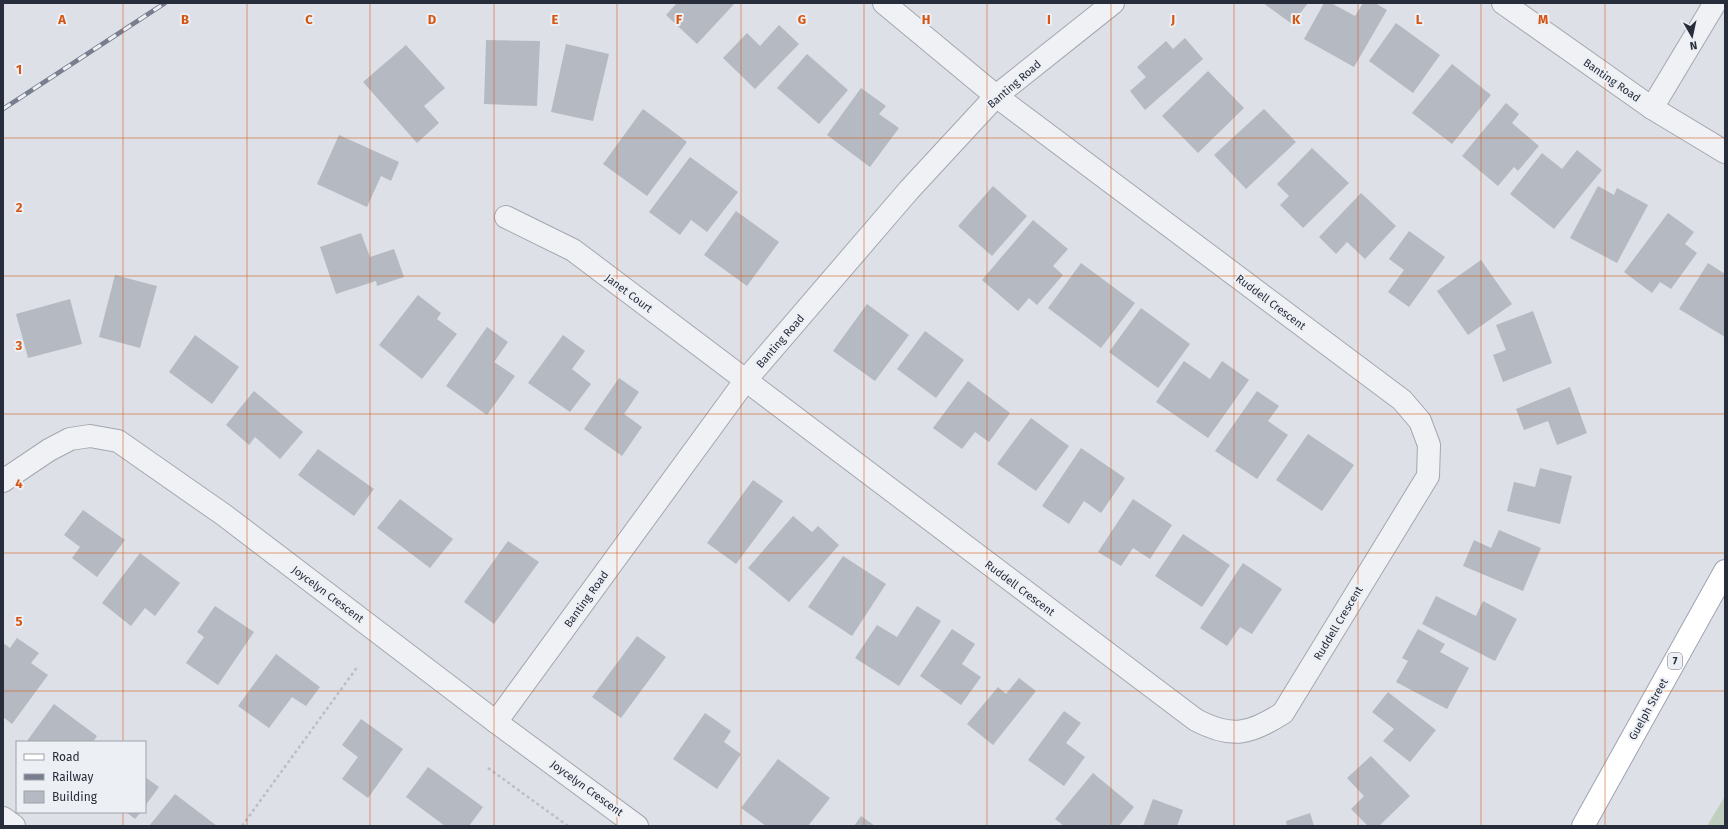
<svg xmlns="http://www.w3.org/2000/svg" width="1728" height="829" font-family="'Fira Sans',sans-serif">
<rect width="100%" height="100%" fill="#dde0e6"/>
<!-- green -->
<path fill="#c1cfbf" d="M 1725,796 L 1725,826 L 1707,826 Z"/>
<!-- building -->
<g fill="#b5b9c2">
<path d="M 677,3 L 735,3 L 697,44 L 666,15 Z"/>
<path d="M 1263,3 L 1308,3 L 1292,24 Z"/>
<path d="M 1324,3 L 1331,3 L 1355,16 L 1363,3 L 1375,3 L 1387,10 L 1354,67 L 1304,39 Z"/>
<path d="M 1396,23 L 1440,55 L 1413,93 L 1369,61 Z"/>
<path d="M 779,25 L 799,44 L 755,89 L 723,58 L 747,33 L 760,46 Z"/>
<path d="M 1185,38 L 1203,59 L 1145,110 L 1130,91 L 1146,77 L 1137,67 L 1166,41 L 1173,49 Z"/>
<path d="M 486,40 L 540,41 L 537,106 L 484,104 Z"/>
<path d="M 566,44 L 609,54 L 593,121 L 551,112 Z"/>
<path d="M 406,45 L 445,88 L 424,106 L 439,123 L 417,143 L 363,82 Z"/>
<path d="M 807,54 L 848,90 L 819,124 L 777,88 Z"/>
<path d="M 1452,64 L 1491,95 L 1452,144 L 1412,113 Z"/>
<path d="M 1208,71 L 1244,108 L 1198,153 L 1162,116 Z"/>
<path d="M 861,88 L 886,106 L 879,114 L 899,128 L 870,167 L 827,135 Z"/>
<path d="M 1506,103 L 1519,114 L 1512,123 L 1539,146 L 1518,171 L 1514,167 L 1498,186 L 1462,156 Z"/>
<path d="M 643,109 L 687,142 L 647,196 L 603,164 Z"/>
<path d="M 1264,109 L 1296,142 L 1246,189 L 1214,155 Z"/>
<path d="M 339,135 L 399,162 L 391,181 L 381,176 L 367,207 L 317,184 Z"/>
<path d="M 1312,148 L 1349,183 L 1303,228 L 1280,205 L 1289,196 L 1277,184 Z"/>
<path d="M 1577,150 L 1602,170 L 1554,229 L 1510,194 L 1542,153 L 1562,169 Z"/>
<path d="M 690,157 L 738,192 L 707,232 L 691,220 L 680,235 L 649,212 Z"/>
<path d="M 993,186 L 1027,216 L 992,256 L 958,226 Z"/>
<path d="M 1598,186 L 1614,195 L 1617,188 L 1648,205 L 1617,263 L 1570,238 Z"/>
<path d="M 1361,193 L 1396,226 L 1365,259 L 1347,242 L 1336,254 L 1319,237 Z"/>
<path d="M 736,211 L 779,242 L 747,286 L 704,255 Z"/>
<path d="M 1668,213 L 1694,232 L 1685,244 L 1697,253 L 1671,289 L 1660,282 L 1652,293 L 1624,272 Z"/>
<path d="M 1033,220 L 1068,249 L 1053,266 L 1063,275 L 1037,305 L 1029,298 L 1018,311 L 982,280 Z"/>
<path d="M 1409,231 L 1445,257 L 1409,307 L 1388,292 L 1404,270 L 1389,259 Z"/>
<path d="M 361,233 L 370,257 L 394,249 L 404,277 L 377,286 L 376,281 L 336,294 L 320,247 Z"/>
<path d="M 1481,260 L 1512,304 L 1468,335 L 1437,291 Z"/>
<path d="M 1081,263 L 1135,303 L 1101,348 L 1048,308 Z"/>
<path d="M 1708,263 L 1725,274 L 1725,337 L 1679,309 Z"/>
<path d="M 115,275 L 157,286 L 140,348 L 99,337 Z"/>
<path d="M 418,295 L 441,313 L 437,319 L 457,334 L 422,379 L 379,345 Z"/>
<path d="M 70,299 L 82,344 L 28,358 L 16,314 Z"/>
<path d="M 867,304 L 909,335 L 875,381 L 833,351 Z"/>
<path d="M 1141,308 L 1190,344 L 1158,388 L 1109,352 Z"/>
<path d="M 1533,311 L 1552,363 L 1503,382 L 1493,355 L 1506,350 L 1496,325 Z"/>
<path d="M 487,327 L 508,342 L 494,362 L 515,376 L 487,415 L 446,386 Z"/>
<path d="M 925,331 L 964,360 L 936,398 L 897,369 Z"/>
<path d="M 195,335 L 239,367 L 212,404 L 169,372 Z"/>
<path d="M 563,335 L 585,351 L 572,369 L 591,384 L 570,412 L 528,383 Z"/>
<path d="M 1184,361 L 1210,379 L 1222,361 L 1249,380 L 1208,438 L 1156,402 Z"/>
<path d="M 619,378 L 639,392 L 624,414 L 642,427 L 622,456 L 584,429 Z"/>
<path d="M 968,381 L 1010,413 L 989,442 L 975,432 L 962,449 L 933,428 Z"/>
<path d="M 1570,387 L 1587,433 L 1557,445 L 1548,421 L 1524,430 L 1516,409 Z"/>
<path d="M 254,391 L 303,432 L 280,459 L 255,437 L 249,445 L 226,425 Z"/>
<path d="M 1257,391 L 1279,406 L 1268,421 L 1288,435 L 1257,479 L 1215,451 Z"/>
<path d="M 1031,418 L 1069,446 L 1036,491 L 997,464 Z"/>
<path d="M 1308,434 L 1354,465 L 1322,511 L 1276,480 Z"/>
<path d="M 1081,448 L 1125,478 L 1101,513 L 1084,501 L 1069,524 L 1042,506 Z"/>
<path d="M 318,449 L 374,489 L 354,516 L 298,475 Z"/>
<path d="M 1540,468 L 1572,476 L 1560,524 L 1507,511 L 1514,482 L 1535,487 Z"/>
<path d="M 753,480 L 783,501 L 736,564 L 707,543 Z"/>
<path d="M 400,499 L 453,539 L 430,568 L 377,528 Z"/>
<path d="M 1133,499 L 1172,525 L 1150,559 L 1133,548 L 1121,566 L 1098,552 Z"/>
<path d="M 83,510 L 125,540 L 97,577 L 72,558 L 80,547 L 64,535 Z"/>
<path d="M 793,516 L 812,532 L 818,526 L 839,545 L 789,602 L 748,568 Z"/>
<path d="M 1499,530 L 1541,548 L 1523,591 L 1463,566 L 1474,540 L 1491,548 Z"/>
<path d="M 1183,534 L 1230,565 L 1202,607 L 1155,576 Z"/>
<path d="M 508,541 L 539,562 L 494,624 L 464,602 Z"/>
<path d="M 140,553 L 180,583 L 155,616 L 145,608 L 131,626 L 102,603 Z"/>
<path d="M 843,556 L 886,584 L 852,636 L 808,607 Z"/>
<path d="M 1243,563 L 1282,589 L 1252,634 L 1240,627 L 1227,646 L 1200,628 Z"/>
<path d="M 1436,596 L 1476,616 L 1483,601 L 1517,619 L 1495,661 L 1422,624 Z"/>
<path d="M 215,606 L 254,632 L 218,685 L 186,663 L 204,637 L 197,632 Z"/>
<path d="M 917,606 L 941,621 L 899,686 L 855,658 L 877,625 L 897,637 Z"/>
<path d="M 952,629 L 975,644 L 962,664 L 981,677 L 961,705 L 920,676 Z"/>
<path d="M 1418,629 L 1445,644 L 1440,652 L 1469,668 L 1447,709 L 1396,682 L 1408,661 L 1402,658 Z"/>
<path d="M 637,636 L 666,657 L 621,718 L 592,697 Z"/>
<path d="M 17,638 L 39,653 L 31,663 L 48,675 L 12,724 L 3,717 L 3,643 L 10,648 Z"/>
<path d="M 276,654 L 320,687 L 306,706 L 292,697 L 269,728 L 238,706 Z"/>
<path d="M 1019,678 L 1036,691 L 993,745 L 967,724 L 998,687 L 1006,694 Z"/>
<path d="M 1388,692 L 1436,730 L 1410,762 L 1383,741 L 1394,729 L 1372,712 Z"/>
<path d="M 54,704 L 97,736 L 93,742 L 27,741 Z"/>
<path d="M 1064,711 L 1081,723 L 1066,743 L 1085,757 L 1064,786 L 1028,760 Z"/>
<path d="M 705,713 L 731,731 L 724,742 L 741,754 L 717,789 L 673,759 Z"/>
<path d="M 361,719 L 403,749 L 368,798 L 342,779 L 358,757 L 342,745 Z"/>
<path d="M 1371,756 L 1410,796 L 1379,826 L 1368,826 L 1351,809 L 1364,796 L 1347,778 Z"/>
<path d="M 778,759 L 830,798 L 808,826 L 766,826 L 741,808 Z"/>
<path d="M 428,767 L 483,807 L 469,826 L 445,826 L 406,797 Z"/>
<path d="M 1093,773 L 1134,807 L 1119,826 L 1064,826 L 1055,819 Z"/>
<path d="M 145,777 L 159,787 L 145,806 Z"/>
<path d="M 175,794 L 217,826 L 149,826 Z"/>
<path d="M 1153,799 L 1183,810 L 1177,826 L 1143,826 Z"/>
<path d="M 126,812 L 141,812 L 135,819 Z"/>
<path d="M 1310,813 L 1314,826 L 1287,826 L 1286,821 Z"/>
<path d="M 861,816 L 875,826 L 854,826 Z"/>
</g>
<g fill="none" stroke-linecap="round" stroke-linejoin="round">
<defs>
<g id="street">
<path d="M 1503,3 L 1652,108 L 1725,152"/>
<path d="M 1652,108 L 1715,3"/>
<path d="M 506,217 L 573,250 L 1196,720 C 1232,739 1250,734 1283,713 L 1428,476 L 1429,445 L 1420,421 L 1402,400 L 996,96 L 884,3"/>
<path d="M 3,481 L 49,450 L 70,439 L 90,436 L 118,441 L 224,515 L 496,722 L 637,826"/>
<path d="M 496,722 L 745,381 L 909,190 L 996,96 L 1113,3"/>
<path d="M 3,818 L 14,826"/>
</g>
<path id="primary" d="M 1583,826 L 1725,571"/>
</defs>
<!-- street casing -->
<use href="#street" stroke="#a3a7af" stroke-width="24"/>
<!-- primary casing -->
<use href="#primary" stroke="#9da3b1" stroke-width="24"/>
<!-- path -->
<g stroke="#bbbec5" stroke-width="2.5" stroke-dasharray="3 3" stroke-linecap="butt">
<path d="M 488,768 L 568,826"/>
<path d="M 242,826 L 358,666"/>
</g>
<!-- street -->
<use href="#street" stroke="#eff1f5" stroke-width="22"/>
<!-- primary -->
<use href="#primary" stroke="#fff" stroke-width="22"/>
<defs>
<path id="rail" d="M 3,109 L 165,3"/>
</defs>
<!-- rail casing -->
<use href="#rail" stroke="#787e8e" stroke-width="4.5"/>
<!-- rail -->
<use href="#rail" stroke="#eceff4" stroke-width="3" stroke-dasharray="9" stroke-linecap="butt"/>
</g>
<!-- grid -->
<path fill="none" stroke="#d55511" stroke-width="1" stroke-opacity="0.55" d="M 123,3 L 123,742M 247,3 L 247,826M 370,3 L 370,826M 494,3 L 494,826M 617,3 L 617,826M 741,3 L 741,826M 864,3 L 864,826M 987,3 L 987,826M 1111,3 L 1111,826M 1234,3 L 1234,826M 1358,3 L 1358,826M 1481,3 L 1481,826M 1605,3 L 1605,826M 3,138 L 1725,138M 3,276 L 1725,276M 3,414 L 1725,414M 3,553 L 1725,553M 3,691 L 1725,691M 123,812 L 123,826"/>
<g text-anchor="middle" stroke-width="4" stroke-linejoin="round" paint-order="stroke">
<!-- shield labels -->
<rect fill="#eceff4" stroke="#636772" stroke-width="1" x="1668" y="653" width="14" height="16" rx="3"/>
<g font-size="10" font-weight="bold" fill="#282d3b">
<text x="1675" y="665">7</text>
</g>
<!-- street labels -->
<g font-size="11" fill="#282d3b" stroke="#eceff4">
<text transform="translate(1612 80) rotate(35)" y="4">Banting Road</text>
<text transform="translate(1014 84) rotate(-41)" y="4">Banting Road</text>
<text transform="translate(629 293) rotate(37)" y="4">Janet Court</text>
<text transform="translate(1271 302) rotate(37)" y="4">Ruddell Crescent</text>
<text transform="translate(780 341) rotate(-49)" y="4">Banting Road</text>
<text transform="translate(1020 588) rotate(37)" y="4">Ruddell Crescent</text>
<text transform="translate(328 594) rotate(37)" y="4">Joycelyn Crescent</text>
<text transform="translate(586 599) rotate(-54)" y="4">Banting Road</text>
<text transform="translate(1338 623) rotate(-59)" y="4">Ruddell Crescent</text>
<text transform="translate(1648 709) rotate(-61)" y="4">Guelph Street</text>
<text transform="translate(587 788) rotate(36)" y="4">Joycelyn Crescent</text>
</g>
</g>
<g font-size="13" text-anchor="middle" font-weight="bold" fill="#d55511" stroke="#eceff4" stroke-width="4" stroke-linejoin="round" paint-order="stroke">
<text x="62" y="24">A</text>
<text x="185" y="24">B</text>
<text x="309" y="24">C</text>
<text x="432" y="24">D</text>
<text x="555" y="24">E</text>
<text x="679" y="24">F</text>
<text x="802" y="24">G</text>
<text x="926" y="24">H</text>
<text x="1049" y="24">I</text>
<text x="1173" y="24">J</text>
<text x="1296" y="24">K</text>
<text x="1419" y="24">L</text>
<text x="1543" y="24">M</text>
<text x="19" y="74">1</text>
<text x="19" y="212">2</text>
<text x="19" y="350">3</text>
<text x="19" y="488">4</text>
<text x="19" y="626">5</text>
</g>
<!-- border -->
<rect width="1728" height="829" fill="none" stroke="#282d3b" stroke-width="8"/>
<!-- legend -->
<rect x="16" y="741" width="130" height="72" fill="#eceff4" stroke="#9ea1aa"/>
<rect x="24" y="754" width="20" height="6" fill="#ffffff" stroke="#9ea1aa"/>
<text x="52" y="761" font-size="12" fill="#282d3b">Road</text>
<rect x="24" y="774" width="20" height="6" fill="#787e8e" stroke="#9ea1aa"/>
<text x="52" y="781" font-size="12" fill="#282d3b">Railway</text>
<rect x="24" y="791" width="20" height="12" fill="#b5b9c2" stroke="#9ea1aa"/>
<text x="52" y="801" font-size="12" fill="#282d3b">Building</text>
<!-- north arrow -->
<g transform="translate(1692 36) rotate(171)" stroke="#eceff4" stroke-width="3" paint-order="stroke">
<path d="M0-3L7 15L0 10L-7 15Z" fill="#282d3b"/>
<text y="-6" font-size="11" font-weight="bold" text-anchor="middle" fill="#282d3b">N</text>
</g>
</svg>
